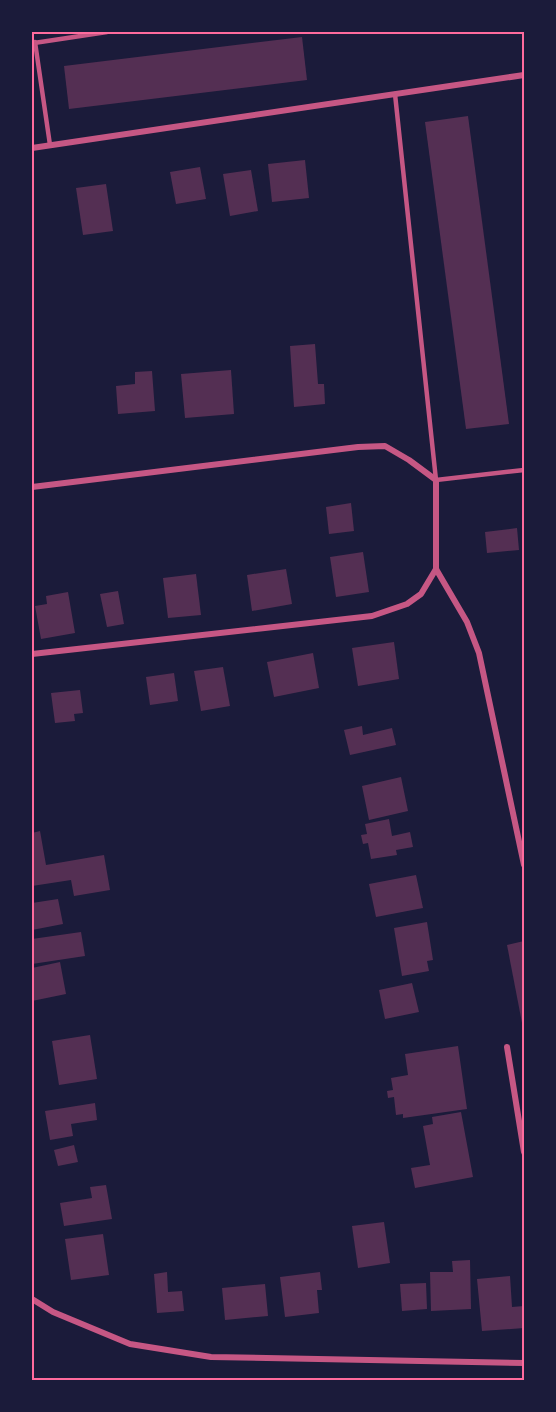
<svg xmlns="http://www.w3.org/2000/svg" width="556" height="1412" font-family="Literata,serif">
<rect width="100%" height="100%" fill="#1b1b3a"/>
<!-- building -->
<g fill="#542f53">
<path d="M 302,37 L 307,80 L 69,109 L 64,66 Z"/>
<path d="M 468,116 L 509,424 L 466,429 L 425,122 Z"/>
<path d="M 305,160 L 309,198 L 272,202 L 268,164 Z"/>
<path d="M 200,167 L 206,199 L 176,204 L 170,172 Z"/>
<path d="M 251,170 L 258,211 L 230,216 L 223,174 Z"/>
<path d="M 106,184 L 113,231 L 83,235 L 76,188 Z"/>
<path d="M 315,344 L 318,384 L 324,384 L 325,404 L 294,407 L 290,346 Z"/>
<path d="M 231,370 L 234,414 L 185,418 L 181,374 Z"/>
<path d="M 152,371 L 155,411 L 118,414 L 116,386 L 135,384 L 135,372 Z"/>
<path d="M 351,503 L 354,531 L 329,534 L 326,507 Z"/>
<path d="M 517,528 L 519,550 L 487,553 L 485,532 Z"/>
<path d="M 363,552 L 369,592 L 336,597 L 330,557 Z"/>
<path d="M 286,569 L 292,604 L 252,611 L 247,575 Z"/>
<path d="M 196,574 L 201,615 L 168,618 L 163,578 Z"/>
<path d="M 118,591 L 124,624 L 107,627 L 100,594 Z"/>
<path d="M 68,592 L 75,633 L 41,639 L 35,606 L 47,604 L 46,596 Z"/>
<path d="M 394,642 L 399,679 L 358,686 L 352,648 Z"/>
<path d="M 313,653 L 319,688 L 274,697 L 267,662 Z"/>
<path d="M 223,667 L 230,706 L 201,711 L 194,671 Z"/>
<path d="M 174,673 L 178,701 L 150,705 L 146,677 Z"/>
<path d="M 80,690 L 83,713 L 74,714 L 75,721 L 55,723 L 51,693 Z"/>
<path d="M 362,726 L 363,735 L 392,728 L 396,745 L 350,755 L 344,730 Z"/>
<path d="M 401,777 L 408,811 L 369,820 L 362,786 Z"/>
<path d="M 389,819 L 392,836 L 410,832 L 413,847 L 396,850 L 397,855 L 371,859 L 368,843 L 363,844 L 361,835 L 367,834 L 365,824 Z"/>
<path d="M 40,831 L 46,865 L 104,855 L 110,890 L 74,896 L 71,880 L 32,886 L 32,833 Z"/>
<path d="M 416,875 L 423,908 L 376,917 L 369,884 Z"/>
<path d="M 58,899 L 63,924 L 32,930 L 32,903 Z"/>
<path d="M 427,922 L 433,960 L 427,961 L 429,971 L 402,976 L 394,928 Z"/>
<path d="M 81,932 L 85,956 L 32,964 L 32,939 Z"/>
<path d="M 524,941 L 524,1028 L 523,1028 L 507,945 Z"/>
<path d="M 60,962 L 66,994 L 32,1001 L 32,968 Z"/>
<path d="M 412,983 L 419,1012 L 385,1019 L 379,990 Z"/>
<path d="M 90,1035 L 97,1079 L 59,1085 L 52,1041 Z"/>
<path d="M 458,1046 L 467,1109 L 403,1118 L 403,1114 L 396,1115 L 394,1097 L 388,1098 L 387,1091 L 393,1090 L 391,1078 L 408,1075 L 405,1054 Z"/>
<path d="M 95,1103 L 97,1120 L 71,1124 L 73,1136 L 50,1140 L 45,1111 Z"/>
<path d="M 461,1112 L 473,1177 L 415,1188 L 411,1168 L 430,1165 L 423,1126 L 433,1124 L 432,1117 Z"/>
<path d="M 74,1145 L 78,1162 L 58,1166 L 54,1150 Z"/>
<path d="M 106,1185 L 112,1219 L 64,1226 L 60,1203 L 92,1198 L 90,1187 Z"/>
<path d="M 384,1222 L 390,1263 L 358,1268 L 352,1226 Z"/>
<path d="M 103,1234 L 109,1275 L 71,1280 L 65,1239 Z"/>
<path d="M 470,1260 L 471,1309 L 431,1311 L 430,1272 L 453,1272 L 452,1261 Z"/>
<path d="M 167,1272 L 168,1292 L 182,1291 L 184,1311 L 157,1313 L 154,1274 Z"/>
<path d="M 320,1272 L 322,1290 L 317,1290 L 319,1313 L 285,1317 L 280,1277 Z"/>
<path d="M 510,1276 L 512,1307 L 524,1306 L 524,1328 L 482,1331 L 477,1279 Z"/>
<path d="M 426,1283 L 427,1309 L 402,1311 L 400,1284 Z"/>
<path d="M 265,1284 L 268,1316 L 225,1320 L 222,1288 Z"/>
</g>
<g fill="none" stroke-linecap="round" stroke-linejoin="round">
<!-- service -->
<g stroke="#c65784" stroke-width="4.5">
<path d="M 35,42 L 50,145"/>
<path d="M 34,43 L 107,32"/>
<path d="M 395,94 L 436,480 L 524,470"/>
</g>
<!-- minor -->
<g stroke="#c65784" stroke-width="6">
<path d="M 32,148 L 524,75"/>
<path d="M 32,487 L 358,447 L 385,446 L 409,460 L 436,480 L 436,569 L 467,622 L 479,653 L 524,865"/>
<path d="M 32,654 L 372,616 L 407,604 L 421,594 L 436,569"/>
<path d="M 507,1047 L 524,1152"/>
<path d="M 32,1299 L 53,1312 L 130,1344 L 211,1357 L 524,1363"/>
</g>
</g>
<!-- border -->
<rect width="556" height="1412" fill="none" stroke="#1b1b3a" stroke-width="66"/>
<rect x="33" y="33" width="490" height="1346" fill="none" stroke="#ff6b9d" stroke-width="2"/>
</svg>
